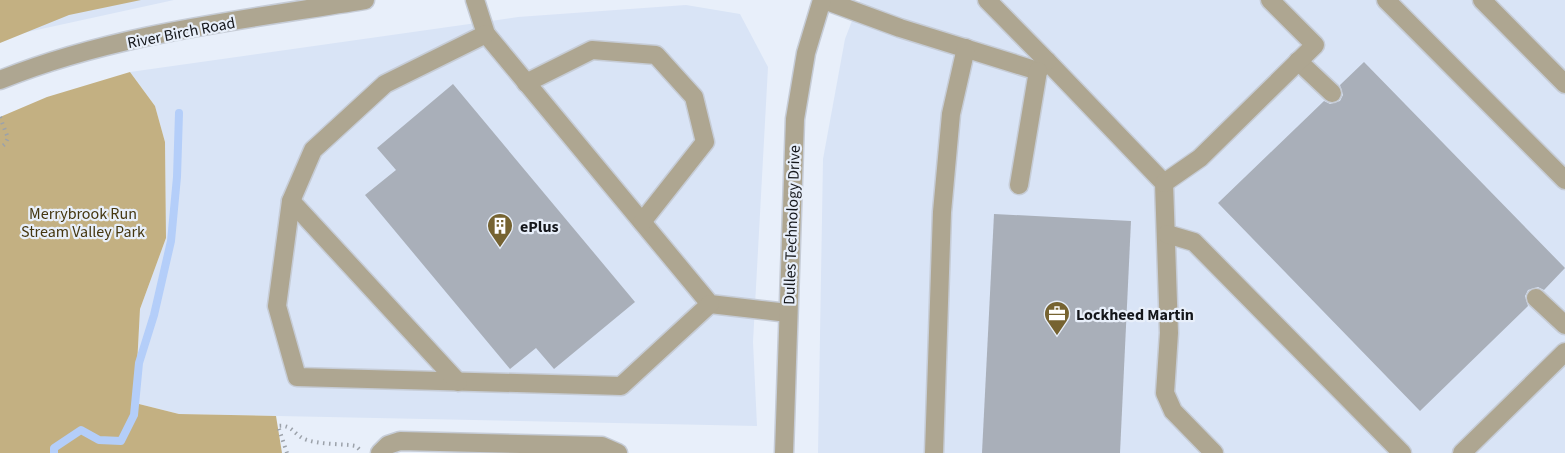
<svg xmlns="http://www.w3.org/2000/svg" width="1565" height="453" font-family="'Source Sans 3',sans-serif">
<rect width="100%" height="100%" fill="#e8effa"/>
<!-- built -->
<g fill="#d9e4f6">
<path d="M 0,0 L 174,0 L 0,38 Z"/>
<path d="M 860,0 L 1565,0 L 1565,453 L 818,453 L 823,159 L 845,39 Z"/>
<path d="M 686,5 L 740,14 L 768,67 L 753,342 L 757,426 L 179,414 L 135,403 L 140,309 L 166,238 L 165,142 L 155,106 L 130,72 L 518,17 Z"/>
</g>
<!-- forest -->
<g fill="#c3b082">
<path d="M 0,0 L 141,0 L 69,15 L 0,43 Z"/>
<path d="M 130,72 L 155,106 L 165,142 L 166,238 L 140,309 L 135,403 L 179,414 L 276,416 L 282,453 L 0,453 L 0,117 L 47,97 Z"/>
</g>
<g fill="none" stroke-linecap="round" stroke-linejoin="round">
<!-- stream -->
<path stroke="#b4cef9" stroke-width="8" d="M 54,453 L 54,448 L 81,430 L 99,440 L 121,441 L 134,415 L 139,363 L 154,315 L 171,241 L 177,177 L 179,113"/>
</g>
<!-- building -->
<g fill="#a9afb9">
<path d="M 1364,62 L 1565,268 L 1544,290 L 1538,287 L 1528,290 L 1525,296 L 1528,306 L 1420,411 L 1218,203 L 1324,101 L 1330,104 L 1340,101 L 1343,95 L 1340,85 Z"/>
<path d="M 453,84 L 635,302 L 554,369 L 536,348 L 510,369 L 365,195 L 396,170 L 377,148 Z"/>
<path d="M 994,214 L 1131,221 L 1120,453 L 982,453 Z"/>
</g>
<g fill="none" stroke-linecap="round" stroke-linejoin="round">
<defs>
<g id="minor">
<path d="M 475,0 L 486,34 L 710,304 L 788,313"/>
<path d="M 824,0 L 900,28 L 1038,71 L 1047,61 L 1164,183 L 1169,333 L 1165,393 L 1173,411 L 1214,453"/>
<path d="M 987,0 L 1047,61"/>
<path d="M 1386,0 L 1565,180"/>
<path d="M 1482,0 L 1565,84"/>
<path d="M 486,34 L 385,84 L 313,150 L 291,201 L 277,306 L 297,377 L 621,386 L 710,304"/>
<path d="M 1298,61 L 1332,93"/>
<path d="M 0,80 C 116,33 243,20 365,0"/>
<path d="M 526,83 L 592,50 L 656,55 L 694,97 L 705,142 L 642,222"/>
<path d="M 1164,183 L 1200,158 L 1315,45 L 1270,0"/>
<path d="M 1019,185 L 1038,71"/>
<path d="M 291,201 L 458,382"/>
<path d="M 1167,234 L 1194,242 L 1402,453"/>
<path d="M 1536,298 L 1565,325"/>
<path d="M 380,453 L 388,445 L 400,441 L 602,446 L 618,453"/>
<path d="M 784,453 L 795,119 L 806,53 L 822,0"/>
<path d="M 934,453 L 942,212 L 951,114 L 966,48"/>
<path d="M 1462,453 L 1565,352"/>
</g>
</defs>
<!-- minor casing -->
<use href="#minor" stroke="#c6ccd6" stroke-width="21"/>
<!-- path -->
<g stroke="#9ca2aa" stroke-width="4" stroke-dasharray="1.5 4.5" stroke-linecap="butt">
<path d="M 0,117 L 8,138 L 5,144 L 0,148"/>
<path d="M 287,453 L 278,426 C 293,424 294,436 307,440 C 320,444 336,444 350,445 L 356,446 L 361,451"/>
</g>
<!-- minor -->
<use href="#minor" stroke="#aea691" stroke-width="18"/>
</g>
<!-- icons -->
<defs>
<symbol id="building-pin" viewBox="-11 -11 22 30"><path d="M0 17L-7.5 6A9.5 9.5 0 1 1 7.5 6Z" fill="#766331" stroke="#e8effa"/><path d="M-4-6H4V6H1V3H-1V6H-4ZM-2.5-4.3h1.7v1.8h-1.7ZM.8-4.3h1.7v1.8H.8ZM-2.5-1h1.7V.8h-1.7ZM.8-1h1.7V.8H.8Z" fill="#fff"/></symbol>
<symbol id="office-pin" viewBox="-11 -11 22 30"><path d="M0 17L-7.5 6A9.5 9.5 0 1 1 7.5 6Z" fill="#766331" stroke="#e8effa"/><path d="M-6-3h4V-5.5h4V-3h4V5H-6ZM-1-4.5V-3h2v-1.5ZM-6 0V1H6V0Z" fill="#fff"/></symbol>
</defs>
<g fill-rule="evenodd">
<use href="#building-pin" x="485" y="211" width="30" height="40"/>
<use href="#office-pin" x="1042" y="299" width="30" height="40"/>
</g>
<g text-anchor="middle" stroke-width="4.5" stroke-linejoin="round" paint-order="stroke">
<!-- street labels -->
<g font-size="16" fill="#15171b" stroke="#e8effa">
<text transform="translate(181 32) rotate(-11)" y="6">River Birch Road</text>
<text transform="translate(791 225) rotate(-88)" y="6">Dulles Technology Drive</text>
</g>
<!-- park labels -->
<g font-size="16" fill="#44360f" stroke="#e8effa">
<text x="83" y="219">Merrybrook Run<tspan x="83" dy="18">Stream Valley Park</tspan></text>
</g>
<!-- poi labels -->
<g font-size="16" font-weight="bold" fill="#15171b" stroke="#e8effa" text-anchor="start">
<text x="520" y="232">ePlus</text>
<text x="1076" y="320">Lockheed Martin</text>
</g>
</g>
</svg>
